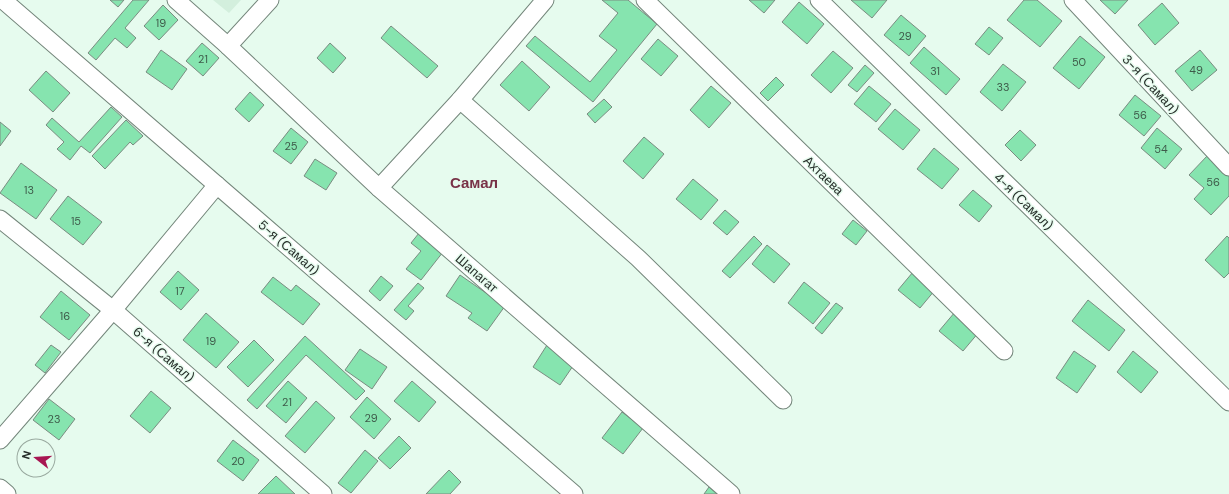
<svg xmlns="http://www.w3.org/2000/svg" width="1229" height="494" font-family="'DM Sans',sans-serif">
<rect width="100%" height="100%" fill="#e6fbee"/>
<!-- built -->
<path fill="#d3efdd" d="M 213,0 L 241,0 L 229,13 Z"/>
<!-- building -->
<g fill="#86e4af" stroke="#7a8c81">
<path d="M 110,0 L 124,0 L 118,7 Z"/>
<path d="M 133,0 L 149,0 L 125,28 L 136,38 L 127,48 L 115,38 L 96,60 L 88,53 Z"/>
<path d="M 602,0 L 628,0 L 657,24 L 593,102 L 526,46 L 535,36 L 590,82 L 617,50 L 599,36 L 618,13 Z"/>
<path d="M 749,0 L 775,0 L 764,13 Z"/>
<path d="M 851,0 L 887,0 L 872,18 Z"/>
<path d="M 1024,0 L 1037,0 L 1062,21 L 1040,47 L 1007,20 Z"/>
<path d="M 1100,0 L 1128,0 L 1115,14 Z"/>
<path d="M 799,2 L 824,24 L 807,44 L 782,22 Z"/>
<path d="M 1162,3 L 1179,23 L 1155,45 L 1138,25 Z"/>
<path d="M 163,5 L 178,20 L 159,40 L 144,26 Z"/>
<path d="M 901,15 L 926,36 L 909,56 L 884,35 Z"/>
<path d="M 391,26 L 438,66 L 427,78 L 381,38 Z"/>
<path d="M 989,27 L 1003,38 L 989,55 L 975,44 Z"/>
<path d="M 1080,36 L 1105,57 L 1079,89 L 1053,68 Z"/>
<path d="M 658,39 L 678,56 L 661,76 L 641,59 Z"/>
<path d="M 202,43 L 219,58 L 203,76 L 186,61 Z"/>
<path d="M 330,43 L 346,58 L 333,73 L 317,58 Z"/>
<path d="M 924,47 L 960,79 L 946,95 L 910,63 Z"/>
<path d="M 161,50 L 187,69 L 172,90 L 146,72 Z"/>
<path d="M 1200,50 L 1217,70 L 1192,91 L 1175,71 Z"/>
<path d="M 833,51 L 853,68 L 831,93 L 811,75 Z"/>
<path d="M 522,61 L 550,87 L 529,111 L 500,85 Z"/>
<path d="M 1003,64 L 1026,82 L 1002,111 L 980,92 Z"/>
<path d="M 865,65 L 874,73 L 857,92 L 848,85 Z"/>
<path d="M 46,71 L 70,93 L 53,112 L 29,90 Z"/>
<path d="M 776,77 L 784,85 L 768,101 L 760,93 Z"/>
<path d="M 711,86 L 731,103 L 709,128 L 690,110 Z"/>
<path d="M 869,86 L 891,104 L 876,122 L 854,104 Z"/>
<path d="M 250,92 L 264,105 L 249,122 L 235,109 Z"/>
<path d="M 1135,95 L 1161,116 L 1144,136 L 1119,115 Z"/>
<path d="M 604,99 L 612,107 L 595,123 L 587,114 Z"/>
<path d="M 111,107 L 122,117 L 90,153 L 81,146 L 70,160 L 57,149 L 64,142 L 46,125 L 52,118 L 79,142 Z"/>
<path d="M 895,109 L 920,130 L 903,150 L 878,129 Z"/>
<path d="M 126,120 L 143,136 L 133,145 L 130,142 L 105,169 L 92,156 Z"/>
<path d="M 0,122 L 11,131 L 0,146 Z"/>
<path d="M 291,128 L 308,142 L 291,164 L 273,151 Z"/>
<path d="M 1157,128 L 1182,149 L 1165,169 L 1141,148 Z"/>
<path d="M 1020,130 L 1036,145 L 1021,161 L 1005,145 Z"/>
<path d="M 644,137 L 664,154 L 643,179 L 623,161 Z"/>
<path d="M 934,148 L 959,169 L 942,189 L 917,169 Z"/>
<path d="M 1208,155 L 1229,176 L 1229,196 L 1211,215 L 1194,199 L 1204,188 L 1189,175 Z"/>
<path d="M 315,159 L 337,173 L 326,190 L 304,176 Z"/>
<path d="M 21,163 L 57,190 L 36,219 L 0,193 Z"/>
<path d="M 693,179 L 718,200 L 701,220 L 676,199 Z"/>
<path d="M 973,190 L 992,206 L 979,222 L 959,205 Z"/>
<path d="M 68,196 L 102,222 L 83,245 L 50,219 Z"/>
<path d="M 725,210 L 739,222 L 727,235 L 713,223 Z"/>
<path d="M 853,220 L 867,231 L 856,245 L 842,234 Z"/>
<path d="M 419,233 L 443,252 L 421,280 L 406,269 L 421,251 L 411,243 Z"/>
<path d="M 754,236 L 762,244 L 730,278 L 722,271 Z"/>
<path d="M 1227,236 L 1229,238 L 1229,273 L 1224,278 L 1205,260 Z"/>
<path d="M 767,245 L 790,264 L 774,283 L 752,264 Z"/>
<path d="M 178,271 L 199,290 L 181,310 L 160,292 Z"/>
<path d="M 913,272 L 935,290 L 920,308 L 898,290 Z"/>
<path d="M 460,275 L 505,306 L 487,331 L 468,318 L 472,313 L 446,296 Z"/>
<path d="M 381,276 L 393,286 L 380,301 L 369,291 Z"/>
<path d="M 273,277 L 291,291 L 296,285 L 320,304 L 303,325 L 261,292 Z"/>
<path d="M 804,282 L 830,303 L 813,324 L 788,303 Z"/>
<path d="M 418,283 L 424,288 L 408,306 L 414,311 L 406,320 L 394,310 Z"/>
<path d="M 61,291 L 90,315 L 69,340 L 40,317 Z"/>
<path d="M 1088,300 L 1125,330 L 1109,351 L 1072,321 Z"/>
<path d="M 836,303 L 843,308 L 822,334 L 815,328 Z"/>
<path d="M 955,312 L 979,332 L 963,351 L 939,331 Z"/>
<path d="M 206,313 L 239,342 L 216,368 L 183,340 Z"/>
<path d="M 305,336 L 365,391 L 356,400 L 306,355 L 257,409 L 247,400 Z"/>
<path d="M 254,340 L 274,360 L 248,387 L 227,367 Z"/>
<path d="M 51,345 L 61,352 L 45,373 L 35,365 Z"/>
<path d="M 547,345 L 575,363 L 560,385 L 533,367 Z"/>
<path d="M 360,349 L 387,367 L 372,389 L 345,370 Z"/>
<path d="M 1074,351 L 1096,366 L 1077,393 L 1056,378 Z"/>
<path d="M 1133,351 L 1158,372 L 1141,393 L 1117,372 Z"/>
<path d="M 288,381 L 307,398 L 286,423 L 266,406 Z"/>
<path d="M 412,381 L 436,402 L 419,422 L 394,401 Z"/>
<path d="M 151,391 L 171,408 L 150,433 L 130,416 Z"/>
<path d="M 367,397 L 391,419 L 374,439 L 350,417 Z"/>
<path d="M 49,399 L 75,419 L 59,440 L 33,420 Z"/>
<path d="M 316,401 L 335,418 L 305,453 L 285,436 Z"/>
<path d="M 622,412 L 643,428 L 623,454 L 602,438 Z"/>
<path d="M 399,436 L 411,448 L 390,469 L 378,458 Z"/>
<path d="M 233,440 L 259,460 L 243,481 L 217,461 Z"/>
<path d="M 365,450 L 378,461 L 351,493 L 338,483 Z"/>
<path d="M 449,470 L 461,482 L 450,494 L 426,494 Z"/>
<path d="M 276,476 L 295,494 L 258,494 Z"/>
<path d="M 709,487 L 717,494 L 704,494 Z"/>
</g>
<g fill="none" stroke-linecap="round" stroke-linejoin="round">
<defs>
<g id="minor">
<path d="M 3,0 L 574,494"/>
<path d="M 176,0 L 228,46 L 379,188 L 731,494"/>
<path d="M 645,0 L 1004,351"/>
<path d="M 819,0 L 1229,402"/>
<path d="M 1073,0 L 1229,167"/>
<path d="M 228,46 L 270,0"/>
<path d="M 460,100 L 638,258 L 783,400"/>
<path d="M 379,188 L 460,100 L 545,0"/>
<path d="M 0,219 L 113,310 L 323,494"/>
<path d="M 0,440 L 113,310 L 217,185"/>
<path d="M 0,488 L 7,494"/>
</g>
</defs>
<!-- minor casing -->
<use href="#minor" stroke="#74867b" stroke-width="19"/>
<!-- minor -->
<use href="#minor" stroke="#fff" stroke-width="17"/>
</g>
<g text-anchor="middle" stroke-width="3" stroke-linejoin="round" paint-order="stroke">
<!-- number labels -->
<g font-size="11" fill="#3e5b4a">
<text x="161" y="27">19</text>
<text x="905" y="40">29</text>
<text x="203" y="63">21</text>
<text x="1079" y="66">50</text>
<text x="1196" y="74">49</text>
<text x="935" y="75">31</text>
<text x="1003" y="91">33</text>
<text x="1140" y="119">56</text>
<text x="291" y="150">25</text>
<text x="1161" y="153">54</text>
<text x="1213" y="186">56</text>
<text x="29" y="194">13</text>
<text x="76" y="225">15</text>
<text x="180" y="295">17</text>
<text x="65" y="320">16</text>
<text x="211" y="345">19</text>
<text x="287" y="406">21</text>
<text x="371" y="422">29</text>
<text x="54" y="423">23</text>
<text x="238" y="465">20</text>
</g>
<!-- street labels -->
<g font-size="13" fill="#262d29" stroke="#e6fbee">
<text transform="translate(1151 84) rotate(47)" y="5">3-я (Самал)</text>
<text transform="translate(824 175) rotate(44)" y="5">Ахтаева</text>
<text transform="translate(1024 201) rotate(44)" y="5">4-я (Самал)</text>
<text transform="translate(289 247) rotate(41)" y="5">5-я (Самал)</text>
<text transform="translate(477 273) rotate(41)" y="5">Шапагат</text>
<text transform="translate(164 354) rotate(41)" y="5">6-я (Самал)</text>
</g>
<!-- quarter labels -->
<g font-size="15" font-weight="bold" fill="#783247" stroke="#e6fbee">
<text x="474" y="188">Самал</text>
</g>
</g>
<!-- north arrow -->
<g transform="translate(36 458) rotate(287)"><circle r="19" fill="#e6fbee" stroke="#99a99f"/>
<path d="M0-3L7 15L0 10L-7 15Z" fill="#a81652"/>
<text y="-6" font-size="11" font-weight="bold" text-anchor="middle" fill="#262d29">N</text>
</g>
</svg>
